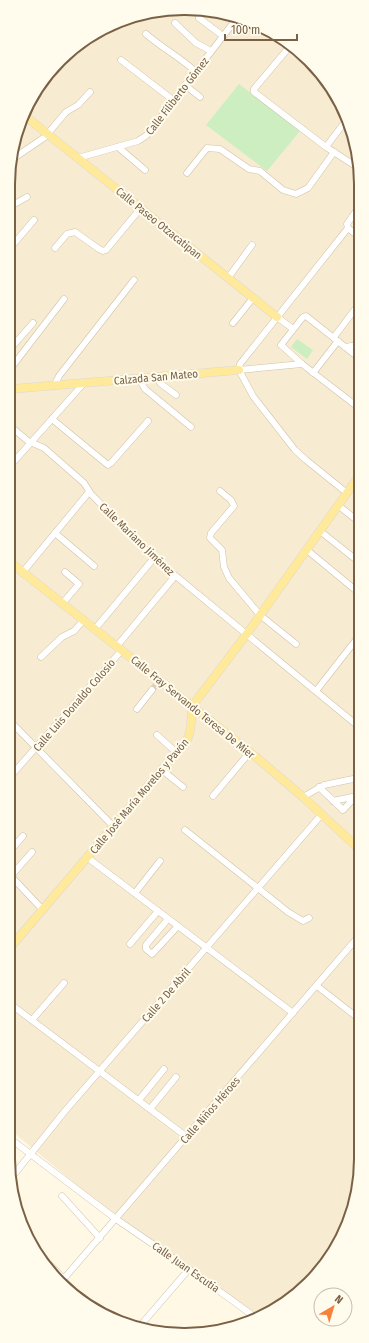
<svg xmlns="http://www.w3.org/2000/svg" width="369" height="1343" font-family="'Fira Sans Condensed',sans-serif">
<rect width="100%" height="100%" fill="#fff8e4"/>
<!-- residential -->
<path fill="#f7ecd1" d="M 150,11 L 219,11 L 273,32 L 309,60 L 343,107 L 360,162 L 358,1193 L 337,1247 L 292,1299 L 258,1315 L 119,1220 L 8,1128 L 11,150 L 38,87 L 86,38 Z"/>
<!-- green -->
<g fill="#cceec0">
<path d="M 239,84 L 300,131 L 267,171 L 206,125 Z"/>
<path d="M 297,339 L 313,350 L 307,359 L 291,347 Z"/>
</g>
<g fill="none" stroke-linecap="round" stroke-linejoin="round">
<!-- minor-tunnel -->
<path stroke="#ded2bc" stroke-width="6" stroke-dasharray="6 3" stroke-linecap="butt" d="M 152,690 L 157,683"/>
<defs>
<g id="minor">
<path d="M 199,18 L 223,36"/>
<path d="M 175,23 L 196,43 L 211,51"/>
<path d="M 146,34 C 162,48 180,57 196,72"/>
<path d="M 291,45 L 254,89 L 254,92 L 326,147 L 360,169"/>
<path d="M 121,60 L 173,100"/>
<path d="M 185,85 L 200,97"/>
<path d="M 118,147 L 145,170"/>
<path d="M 326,147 L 347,119"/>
<path d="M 78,158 L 138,141 L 147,135 L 237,18"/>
<path d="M 11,160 L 45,137 L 66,112 L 78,105 L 90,92"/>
<path d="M 187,173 L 207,148 L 220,149 L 249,169 L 260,171 L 283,190 L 296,194 L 308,188 L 334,152"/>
<path d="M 11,206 L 27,197"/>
<path d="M 348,228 L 359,237"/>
<path d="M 11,247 L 34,220"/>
<path d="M 55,248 L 67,234 L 75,232 L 99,249 L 103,251 L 106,250 L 140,209"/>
<path d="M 228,278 L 252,245"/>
<path d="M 277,317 L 293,329"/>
<path d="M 233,323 L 253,298"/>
<path d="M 334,337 L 359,304"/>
<path d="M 345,347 L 359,345"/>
<path d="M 11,348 L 33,323"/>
<path d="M 11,368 L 64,299"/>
<path d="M 239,370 L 240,364 L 348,228 L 347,224 L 359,207"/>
<path d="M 239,370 L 253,396 L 295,450 L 306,460 L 347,493"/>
<path d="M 239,370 L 302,364"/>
<path d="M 313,373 L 338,341"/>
<path d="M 157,377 L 160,383 L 176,395"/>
<path d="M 139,379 L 145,389 L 191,427"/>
<path d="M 54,386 L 59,376 L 134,280"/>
<path d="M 359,408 L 302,364 L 281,345 L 303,317 L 306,316 L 359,358"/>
<path d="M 52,419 L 108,465 L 111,463 L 148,421"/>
<path d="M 10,426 L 28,441 L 44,448 L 84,483 L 91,494 L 154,558 L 358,726"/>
<path d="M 10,466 L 84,383"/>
<path d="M 220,491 L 231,500 L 234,506 L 211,533 L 210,538 L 222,550 L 224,567 L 229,578 L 260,615 L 296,644"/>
<path d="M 339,506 L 359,522"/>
<path d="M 320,531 L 359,562"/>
<path d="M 55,533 L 94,566"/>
<path d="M 307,550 L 359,593"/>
<path d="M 22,573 L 89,492"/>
<path d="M 62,604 L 79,584 L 65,572"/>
<path d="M 95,629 L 154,558"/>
<path d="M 117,646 L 175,576"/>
<path d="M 41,657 L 62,637 L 74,631 L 83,621"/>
<path d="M 316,691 L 359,636"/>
<path d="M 137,709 L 152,690"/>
<path d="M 9,720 L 114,827"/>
<path d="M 157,735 L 177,753"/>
<path d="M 162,770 L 183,787"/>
<path d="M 9,778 L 122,650"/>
<path d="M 319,787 L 343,810 L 356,796"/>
<path d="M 213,796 L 250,752"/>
<path d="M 303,797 L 324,785 L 358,778"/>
<path d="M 333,801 L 357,796"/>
<path d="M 185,830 L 288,912 L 303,921 L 309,918"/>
<path d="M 9,852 L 23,836"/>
<path d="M 88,858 L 293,1013"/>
<path d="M 9,874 L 42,909"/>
<path d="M 11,876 L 32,852"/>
<path d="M 135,893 L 160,861"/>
<path d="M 168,919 L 146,945 L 146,949 L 152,954 L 178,926"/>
<path d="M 130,944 L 158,911"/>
<path d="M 317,986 L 358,1018"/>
<path d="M 9,1003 L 187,1137"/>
<path d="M 32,1020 L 64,983"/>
<path d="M 139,1100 L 164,1069"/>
<path d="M 150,1109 L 176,1077"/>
<path d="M 8,1137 L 116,1219 L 189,1269 L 255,1317"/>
<path d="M 12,1177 L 65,1111 L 322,814"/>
<path d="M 62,1196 L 100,1238"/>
<path d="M 38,1253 L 64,1279"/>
<path d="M 61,1282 L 358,937"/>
<path d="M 140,1326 L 189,1269"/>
</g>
<g id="major">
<path d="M 25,116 L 277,317"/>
<path d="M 11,389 L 239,370"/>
<path d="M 10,562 L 250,752 L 303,797 L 358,848"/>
<path d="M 9,949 L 187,740 C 194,728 188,713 196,701 L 246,635 L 359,476"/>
</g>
</defs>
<!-- minor casing -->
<use href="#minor" stroke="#d1c1a8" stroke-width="7"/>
<!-- major casing -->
<use href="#major" stroke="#dfd9d3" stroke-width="9"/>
<!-- minor -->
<use href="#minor" stroke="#fff" stroke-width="6"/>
<!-- major -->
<use href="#major" stroke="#ffe99b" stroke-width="8"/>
</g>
<g text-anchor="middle" stroke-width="4" stroke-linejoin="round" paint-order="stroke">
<!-- street labels -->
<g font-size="11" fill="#7a6146" stroke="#fffbed">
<text transform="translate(177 96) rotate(-52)" y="4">Calle Filiberto Gómez</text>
<text transform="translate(159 223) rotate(39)" y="4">Calle Paseo Otzacatipan</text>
<text transform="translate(156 377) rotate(-5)" y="4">Calzada San Mateo</text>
<text transform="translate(137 539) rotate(44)" y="4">Calle Mariano Jiménez</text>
<text transform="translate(74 705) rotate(-49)" y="4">Calle Luis Donaldo Colosio</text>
<text transform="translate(193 707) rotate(39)" y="4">Calle Fray Servando Teresa De Mier</text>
<text transform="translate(139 796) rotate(-50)" y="4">Calle José María Morelos y Pavón</text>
<text transform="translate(166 995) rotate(-49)" y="4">Calle 2 De Abril</text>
<text transform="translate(210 1110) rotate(-49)" y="4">Calle Niños Héroes</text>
<text transform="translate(186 1267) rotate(35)" y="4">Calle Juan Escutia</text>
</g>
</g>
<!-- crop -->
<path d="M0 0H369V1343H0ZM184 15H185A169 169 0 0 1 354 184V1159A169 169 0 0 1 185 1328H184A169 169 0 0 1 15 1159V184A169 169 0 0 1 184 15Z" fill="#fffbed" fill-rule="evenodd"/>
<path fill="none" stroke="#7a6146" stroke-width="2" d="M184 15H185A169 169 0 0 1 354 184V1159A169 169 0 0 1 185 1328H184A169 169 0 0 1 15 1159V184A169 169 0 0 1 184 15Z"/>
<!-- north arrow -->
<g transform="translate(333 1307) rotate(38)"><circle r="19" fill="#fffbed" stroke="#cabdaa"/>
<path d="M0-3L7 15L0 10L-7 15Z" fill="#f6823c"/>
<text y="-6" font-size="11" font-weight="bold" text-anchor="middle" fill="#7a6146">N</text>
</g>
<!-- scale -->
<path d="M225 34v6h72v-6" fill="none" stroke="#7a6146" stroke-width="2"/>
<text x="231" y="34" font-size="12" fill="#7a6146" stroke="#fffbed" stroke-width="3" paint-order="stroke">100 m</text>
</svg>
